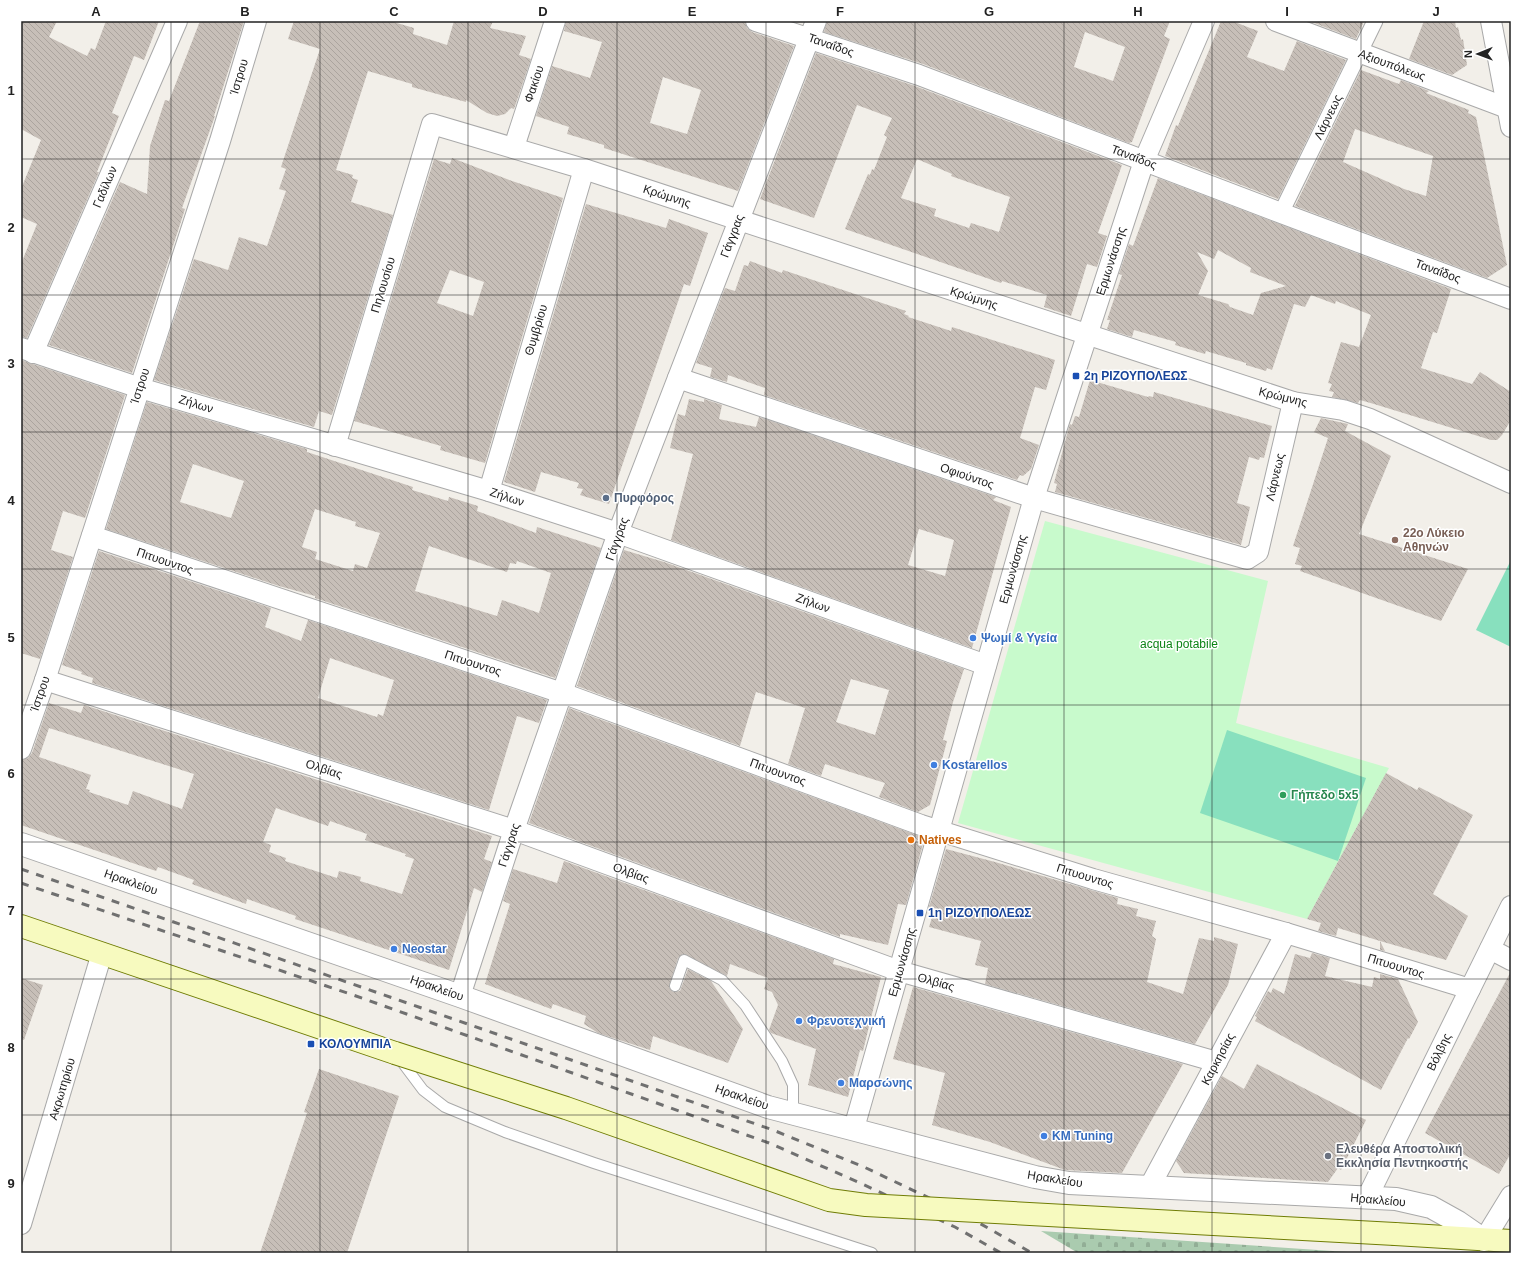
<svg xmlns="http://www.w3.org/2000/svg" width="1532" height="1274" font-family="Arial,sans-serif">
<defs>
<pattern id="cemetery-stones" width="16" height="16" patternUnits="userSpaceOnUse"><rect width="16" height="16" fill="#aacbaf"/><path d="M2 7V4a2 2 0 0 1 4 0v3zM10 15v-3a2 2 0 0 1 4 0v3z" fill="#92ae96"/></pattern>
<pattern id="building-back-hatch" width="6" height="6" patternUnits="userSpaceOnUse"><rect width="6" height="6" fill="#c7bfb8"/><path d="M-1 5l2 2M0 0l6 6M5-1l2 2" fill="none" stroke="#aba49e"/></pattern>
</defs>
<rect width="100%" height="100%" fill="#f2efe9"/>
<!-- cemetery -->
<path fill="url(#cemetery-stones)" d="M 1041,1231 L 1362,1253 L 1078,1253 Z"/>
<!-- park -->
<path fill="#c8facc" d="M 1045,521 L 1268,581 L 1236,723 L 1389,768 L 1307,919 L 958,823 Z"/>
<!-- pitch -->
<g fill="#88e0be">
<path d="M 1511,560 L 1511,647 L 1476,630 Z"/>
<path d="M 1227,730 L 1366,778 L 1338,861 L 1200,813 Z"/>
</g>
<!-- building -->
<g fill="url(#building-back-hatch)" fill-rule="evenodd">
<path d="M 21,21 L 57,21 L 49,37 L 87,56 L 91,48 L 95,50 L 106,21 L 159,21 L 144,60 L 134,56 L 112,113 L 119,116 L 97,172 L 99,172 L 27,338 L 21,337 L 21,264 L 37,224 L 21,217 L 21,189 L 41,140 L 21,129 Z"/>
<path d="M 200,21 L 244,21 L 214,116 L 215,116 L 182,208 L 185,209 L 132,373 L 49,345 L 120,182 L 147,194 L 150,146 L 165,100 L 169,101 Z"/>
<path d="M 294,21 L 390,21 L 414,28 L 413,34 L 447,45 L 454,21 L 493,21 L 490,28 L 526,36 L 519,55 L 531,59 L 514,109 L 511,108 L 505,114 L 497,116 L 487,113 L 466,100 L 466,102 L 412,87 L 412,84 L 368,71 L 336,170 L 353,175 L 352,178 L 358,180 L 351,202 L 393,215 L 332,415 L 319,411 L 314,427 L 154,380 L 194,259 L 228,270 L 239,237 L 267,246 L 286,191 L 279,189 L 286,169 L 281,167 L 320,49 L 288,39 Z"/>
<path d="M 566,21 L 745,21 L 747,28 L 752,32 L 794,46 L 738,191 L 604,148 L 604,145 L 567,134 L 569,127 L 536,116 L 552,66 L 590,78 L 602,42 L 564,31 ZM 663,77 L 701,90 L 687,134 L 650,123 Z"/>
<path d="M 827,21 L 1170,21 L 1164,36 L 1170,39 L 1132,142 L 1129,143 L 923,64 L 824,32 ZM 1085,32 L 1125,47 L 1113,81 L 1074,67 Z"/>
<path d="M 1221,21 L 1232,21 L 1258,31 L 1247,57 L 1284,71 L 1297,41 L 1346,60 L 1278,199 L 1165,156 L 1176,125 L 1178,126 Z"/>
<path d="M 1309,21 L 1364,21 L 1356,39 Z"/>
<path d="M 1424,21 L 1455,21 L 1456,28 L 1458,27 L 1461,40 L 1463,39 L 1467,65 L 1452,75 L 1409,59 Z"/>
<path d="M 816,53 L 915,86 L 1122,165 L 1098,233 L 1107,236 L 1097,267 L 1087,264 L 1071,316 L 1044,307 L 1047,295 L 1002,281 L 1001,283 L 845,229 L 868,174 L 870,175 L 872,169 L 874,170 L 887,137 L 884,135 L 892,118 L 857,105 L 814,218 L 760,199 ZM 917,159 L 952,174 L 951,176 L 1010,197 L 999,232 L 971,223 L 969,228 L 934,216 L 936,209 L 901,198 Z"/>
<path d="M 1361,70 L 1399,84 L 1401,80 L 1429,91 L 1426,93 L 1469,110 L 1468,113 L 1476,117 L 1507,265 L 1487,278 L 1295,206 ZM 1355,129 L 1433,156 L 1426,196 L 1404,189 L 1343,162 Z"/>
<path d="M 452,158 L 512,181 L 563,198 L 485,463 L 440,450 L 441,446 L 354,421 L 434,159 L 450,164 ZM 450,270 L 484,282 L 473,316 L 437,303 Z"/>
<path d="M 1158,178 L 1451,289 L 1437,333 L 1433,332 L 1421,368 L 1472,384 L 1480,372 L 1511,392 L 1511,420 L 1502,435 L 1497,440 L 1491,440 L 1374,404 L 1360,400 L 1358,403 L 1332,397 L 1334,392 L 1329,391 L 1332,384 L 1328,383 L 1341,342 L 1359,347 L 1371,315 L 1336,301 L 1335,304 L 1311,295 L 1305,307 L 1294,304 L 1272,370 L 1267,368 L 1266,371 L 1246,365 L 1246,363 L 1206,351 L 1205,354 L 1175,345 L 1176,342 L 1134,330 L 1132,337 L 1107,329 L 1110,320 L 1107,320 L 1122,275 L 1119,274 L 1129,244 L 1133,246 ZM 1218,250 L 1251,268 L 1250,272 L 1286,286 L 1261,293 L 1253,315 L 1230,307 L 1228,304 L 1198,295 L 1208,271 L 1197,252 L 1214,259 Z"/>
<path d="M 586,204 L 666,228 L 669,219 L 708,233 L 690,286 L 684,284 L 609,504 L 580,495 L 583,489 L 577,488 L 579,483 L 541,472 L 535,492 L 504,482 Z"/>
<path d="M 750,261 L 782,273 L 783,270 L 906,311 L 904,314 L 909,316 L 908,317 L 951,331 L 952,327 L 1055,360 L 1046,390 L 1035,387 L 1020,438 L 1039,445 L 1031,469 L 1023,476 L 1020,475 L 1017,480 L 764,395 L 765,388 L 728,375 L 727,382 L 710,377 L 712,368 L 696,363 L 725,288 L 735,291 L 744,265 L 748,266 Z"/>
<path d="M 21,360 L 125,395 L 85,518 L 63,511 L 51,550 L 73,557 L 40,659 L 21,653 Z"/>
<path d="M 1090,380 L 1148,397 L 1149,396 L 1153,397 L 1154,392 L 1272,426 L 1264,458 L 1260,457 L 1259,460 L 1249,457 L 1237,503 L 1250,507 L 1241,545 L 1055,492 L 1057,484 L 1054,483 L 1069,427 L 1070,424 L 1072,425 L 1075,416 L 1079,417 Z"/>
<path d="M 689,399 L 704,402 L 704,399 L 722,405 L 719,419 L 756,427 L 759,417 L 996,497 L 993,500 L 1011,507 L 972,648 L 671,540 L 693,454 L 670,448 L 678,414 L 685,416 ZM 919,529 L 954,540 L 945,576 L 908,565 Z"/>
<path d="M 147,402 L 307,449 L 307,452 L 413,487 L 412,490 L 448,501 L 449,497 L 478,506 L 477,511 L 536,533 L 537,527 L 601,548 L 555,678 L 315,598 L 315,596 L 279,586 L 106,529 ZM 193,464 L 244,481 L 231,518 L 180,502 ZM 315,509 L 356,522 L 355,526 L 380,533 L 367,568 L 355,564 L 353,571 L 315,559 L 317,552 L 302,547 ZM 429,546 L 507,572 L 510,563 L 516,564 L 517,561 L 551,573 L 539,613 L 502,600 L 497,616 L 415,591 Z"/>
<path d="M 1321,418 L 1348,424 L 1345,431 L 1391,456 L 1359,534 L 1468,569 L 1441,621 L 1300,571 L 1302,566 L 1295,564 L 1300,548 L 1293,546 L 1328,438 L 1314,432 Z"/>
<path d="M 624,550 L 664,562 L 964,669 L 953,702 L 943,740 L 947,741 L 930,805 L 918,812 L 879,797 L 885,783 L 825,764 L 821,776 L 788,764 L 805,708 L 756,692 L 740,746 L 577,686 ZM 851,679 L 889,690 L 875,735 L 836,722 Z"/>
<path d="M 99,551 L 271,608 L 265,627 L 301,641 L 308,620 L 547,700 L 539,723 L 517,716 L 489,810 L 92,683 L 93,678 L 81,674 L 82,672 L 62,665 ZM 330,658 L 394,680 L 383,716 L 378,714 L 377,717 L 318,698 Z"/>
<path d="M 49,703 L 81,713 L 84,705 L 492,836 L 484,859 L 492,862 L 482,892 L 474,888 L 449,970 L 295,919 L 296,916 L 247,899 L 246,904 L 192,884 L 194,880 L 158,867 L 156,871 L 21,825 L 21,760 L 28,758 L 32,753 ZM 49,728 L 194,774 L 182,809 L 133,791 L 128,805 L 89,792 L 90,790 L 86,789 L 91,775 L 39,757 ZM 276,808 L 328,826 L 330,821 L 367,834 L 365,840 L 406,854 L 405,856 L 414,859 L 402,894 L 360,881 L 361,877 L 339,871 L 337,878 L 285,861 L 286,858 L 269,852 L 271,845 L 263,842 Z"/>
<path d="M 569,708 L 919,836 L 917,842 L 923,844 L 906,905 L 898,904 L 888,945 L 840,934 L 840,937 L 529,823 Z"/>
<path d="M 1386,773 L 1417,790 L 1419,787 L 1473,815 L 1433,894 L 1468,916 L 1446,960 L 1380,941 L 1385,951 L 1380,950 L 1380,941 L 1338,928 L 1336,936 L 1318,931 L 1321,923 L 1307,919 Z"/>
<path d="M 946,849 L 995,862 L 1118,898 L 1117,904 L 1138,909 L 1136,916 L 1156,921 L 1152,936 L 1156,939 L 1147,982 L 1183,994 L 1199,938 L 1214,941 L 1214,937 L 1238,944 L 1228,985 L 1195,1044 L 985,984 L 988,968 L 975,965 L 981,941 L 929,927 L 935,908 L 929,907 Z"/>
<path d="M 564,861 L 834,959 L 833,964 L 881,977 L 863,1051 L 860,1050 L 848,1097 L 808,1085 L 816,1049 L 771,1033 L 769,1030 L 778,1005 L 772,992 L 764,989 L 768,978 L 730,964 L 727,976 L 683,954 L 678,958 L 669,987 L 673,992 L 680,991 L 688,969 L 711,981 L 743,1029 L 728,1063 L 653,1036 L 650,1050 L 598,1033 L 584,1024 L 586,1016 L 553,1004 L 551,1009 L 485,984 L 510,904 L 503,901 L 513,869 L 557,883 Z"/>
<path d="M 1312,953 L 1330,958 L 1325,976 L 1372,987 L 1374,977 L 1380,979 L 1380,974 L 1398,979 L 1418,1022 L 1409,1039 L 1408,1038 L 1381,1090 L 1255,1021 L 1257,1017 L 1255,1016 L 1268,991 L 1271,993 L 1273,988 L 1284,994 L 1295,954 L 1310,958 Z"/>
<path d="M 1511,971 L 1511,1153 L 1499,1174 L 1425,1133 Z"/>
<path d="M 21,978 L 43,985 L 24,1040 L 21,1039 Z"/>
<path d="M 913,987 L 1183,1064 L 1122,1173 L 1065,1170 L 990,1142 L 932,1125 L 945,1073 L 893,1059 Z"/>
<path d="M 1257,1064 L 1366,1120 L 1341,1170 L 1338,1168 L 1328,1182 L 1184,1173 L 1176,1161 L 1222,1076 L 1244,1089 Z"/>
<path d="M 319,1069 L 399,1096 L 347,1253 L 260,1253 L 307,1113 L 304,1112 Z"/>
</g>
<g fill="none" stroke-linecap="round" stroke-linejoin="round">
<defs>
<g id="service">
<path d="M 675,986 L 684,960 L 722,980 L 745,1005 L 782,1061 L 793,1085 L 793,1113"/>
<path d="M 399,1058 L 423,1090 L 445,1107 L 505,1132 L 594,1163 L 872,1253"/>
</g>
<path id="pedestrian" d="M 1281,213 L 1375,21"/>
<g id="minor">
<path d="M 756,21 L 919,75 L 1281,213 L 1511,299"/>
<path d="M 1276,21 L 1507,108"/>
<path d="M 1491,21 L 1511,127"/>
<path d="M 514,147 L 555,21"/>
<path d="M 21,348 L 140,388 L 489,491 L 618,533 L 986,665"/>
<path d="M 33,353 L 177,21"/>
<path d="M 678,378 L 1034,498 L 1247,559 L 1258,552 L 1293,402"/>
<path d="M 335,446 L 432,124 L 584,169 L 1293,402 L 1343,410 L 1370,419 L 1511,483"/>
<path d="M 489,491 L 584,169"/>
<path d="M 92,536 L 562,693 L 921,825 L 1093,879 L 1286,933 L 1470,989"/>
<path d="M 45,680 L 514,830 L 899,971 L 1217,1062"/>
<path d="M 21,749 L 45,680 L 220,141 L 256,21"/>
<path d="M 1490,949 L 1511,960"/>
<path d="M 460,996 L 514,830 L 618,533 L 816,21"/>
<path d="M 854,1128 L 1034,498 L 1144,161 L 1204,21"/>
<path d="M 1150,1186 L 1286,933"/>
<path d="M 1367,1198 L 1511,906"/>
<path d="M 21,1224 L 102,953"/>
<path d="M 1484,1240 L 1511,1196"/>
</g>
<path id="tertiary" d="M 21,844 L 460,996 L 768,1107 L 1035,1177 L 1069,1183 L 1396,1199 L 1431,1207 L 1458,1222 L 1484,1240"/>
<g id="secondary">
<path d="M 21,926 L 395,1053"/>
<path d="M 1395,1234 L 1511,1241"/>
</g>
</defs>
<!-- service casing -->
<use href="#service" stroke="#a9a9a9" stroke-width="12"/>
<!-- pedestrian casing -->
<use href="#pedestrian" stroke="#a9a9a9" stroke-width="17"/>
<!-- minor casing -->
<use href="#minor" stroke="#a9a9a9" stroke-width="22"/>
<!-- tertiary casing -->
<use href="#tertiary" stroke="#a9a9a9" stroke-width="24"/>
<!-- secondary casing -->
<use href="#secondary" stroke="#707d05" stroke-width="24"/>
<!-- service -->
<use href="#service" stroke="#fff" stroke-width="10"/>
<!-- pedestrian -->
<use href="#pedestrian" stroke="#fff" stroke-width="15"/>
<!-- minor -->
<use href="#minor" stroke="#fff" stroke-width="20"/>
<!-- tertiary -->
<use href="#tertiary" stroke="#fff" stroke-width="22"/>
<!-- secondary -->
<use href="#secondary" stroke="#f7fabf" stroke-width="22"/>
<!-- rail -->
<g stroke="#707070" stroke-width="3" stroke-dasharray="8 8" stroke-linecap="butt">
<path d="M 21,869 L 773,1130 L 864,1167 L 965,1215 L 1032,1253"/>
<path d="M 21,883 L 356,996 L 769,1143 L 858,1182 L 955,1227 L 1001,1253"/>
</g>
<defs>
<path id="secondary-bridge" d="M 395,1053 L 566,1108 L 829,1200 L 866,1205 L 1395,1234"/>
</defs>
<!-- secondary-bridge casing -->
<use href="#secondary-bridge" stroke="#707d05" stroke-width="24" stroke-linecap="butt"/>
<!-- secondary-bridge -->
<use href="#secondary-bridge" stroke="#f7fabf" stroke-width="22"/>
</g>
<!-- grid -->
<path fill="none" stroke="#222" stroke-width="1" stroke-opacity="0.55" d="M 171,21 L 171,1253M 320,21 L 320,1253M 468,21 L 468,1253M 617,21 L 617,1253M 766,21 L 766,1253M 915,21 L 915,1253M 1064,21 L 1064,1253M 1212,21 L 1212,1253M 1361,21 L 1361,1253M 21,159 L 1511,159M 21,295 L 1511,295M 21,432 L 1511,432M 21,569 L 1511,569M 21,705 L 1511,705M 21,842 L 1511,842M 21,979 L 1511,979M 21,1115 L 1511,1115"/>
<!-- markers -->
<g fill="#1a4fb4" stroke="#fff" stroke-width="1.5">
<rect x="1072" y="372" width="8" height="8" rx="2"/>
<rect x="916" y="909" width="8" height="8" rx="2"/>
<rect x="307" y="1040" width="8" height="8" rx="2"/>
</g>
<circle fill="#5c6f8a" stroke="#fff" stroke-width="1.5" cx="606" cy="498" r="4"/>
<circle fill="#8d6e63" stroke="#fff" stroke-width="1.5" cx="1395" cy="540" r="4"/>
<g fill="#3f7fe0" stroke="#fff" stroke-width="1.5">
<circle cx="973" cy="638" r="4"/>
<circle cx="934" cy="765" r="4"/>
<circle cx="394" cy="949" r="4"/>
<circle cx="799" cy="1021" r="4"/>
<circle cx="841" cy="1083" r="4"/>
<circle cx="1044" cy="1136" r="4"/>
</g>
<circle fill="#2e9e5b" stroke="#fff" stroke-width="1.5" cx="1283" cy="795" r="4"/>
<circle fill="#e8710a" stroke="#fff" stroke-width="1.5" cx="911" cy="840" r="4"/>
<circle fill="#6b7280" stroke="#fff" stroke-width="1.5" cx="1328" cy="1156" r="4"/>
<g text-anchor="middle" stroke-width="3" stroke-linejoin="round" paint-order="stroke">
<!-- street labels -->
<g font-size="12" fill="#222" stroke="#fff">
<text transform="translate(831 45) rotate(19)" y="4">Ταναΐδος</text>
<text transform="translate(1392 65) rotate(20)" y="4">Αξιουπόλεως</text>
<text transform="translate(239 77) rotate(-73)" y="4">Ίστρου</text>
<text transform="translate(534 84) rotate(-72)" y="4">Φακίου</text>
<text transform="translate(1328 117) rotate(-64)" y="4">Λάρνεως</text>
<text transform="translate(1134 157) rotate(21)" y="4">Ταναΐδος</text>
<text transform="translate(105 187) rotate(-67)" y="4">Γαδίλων</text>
<text transform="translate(667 196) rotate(18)" y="4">Κρώμνης</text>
<text transform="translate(732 236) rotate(-69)" y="4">Γάγγρας</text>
<text transform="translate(1111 261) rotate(-72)" y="4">Ερμωνάσσης</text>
<text transform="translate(1438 271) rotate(20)" y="4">Ταναΐδος</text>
<text transform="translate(383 285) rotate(-73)" y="4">Πηλουσίου</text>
<text transform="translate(974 298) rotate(18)" y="4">Κρώμνης</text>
<text transform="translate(536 330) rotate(-73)" y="4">Θυμβρίου</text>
<text transform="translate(140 386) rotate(-72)" y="4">Ίστρου</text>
<text transform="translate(1283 397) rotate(14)" y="4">Κρώμνης</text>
<text transform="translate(196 404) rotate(17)" y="4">Ζήλων</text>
<text transform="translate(967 476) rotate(19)" y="4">Οφιούντος</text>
<text transform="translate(1275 477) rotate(-77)" y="4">Λάρνεως</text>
<text transform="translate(507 497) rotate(18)" y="4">Ζήλων</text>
<text transform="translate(617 539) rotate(-70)" y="4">Γάγγρας</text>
<text transform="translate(165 561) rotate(19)" y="4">Πιτυουντος</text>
<text transform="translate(1013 569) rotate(-74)" y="4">Ερμωνάσσης</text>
<text transform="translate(813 603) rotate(20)" y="4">Ζήλων</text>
<text transform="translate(473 663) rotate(18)" y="4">Πιτυουντος</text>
<text transform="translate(40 694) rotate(-71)" y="4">Ίστρου</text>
<text transform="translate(324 769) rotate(18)" y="4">Ολβίας</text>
<text transform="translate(778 772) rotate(20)" y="4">Πιτυουντος</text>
<text transform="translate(509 845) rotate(-72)" y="4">Γάγγρας</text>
<text transform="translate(631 873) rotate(20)" y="4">Ολβίας</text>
<text transform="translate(1085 876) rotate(17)" y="4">Πιτυουντος</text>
<text transform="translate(131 882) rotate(19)" y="4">Ηρακλείου</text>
<text transform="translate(902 962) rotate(-74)" y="4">Ερμωνάσσης</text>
<text transform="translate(1396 966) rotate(17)" y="4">Πιτυουντος</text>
<text transform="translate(936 982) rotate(16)" y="4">Ολβίας</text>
<text transform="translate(437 988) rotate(19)" y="4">Ηρακλείου</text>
<text transform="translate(1439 1052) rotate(-64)" y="4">Βόλβης</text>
<text transform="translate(1218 1059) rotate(-62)" y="4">Καρκησίας</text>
<text transform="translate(62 1089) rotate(-73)" y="4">Ακρωτηρίου</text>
<text transform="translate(742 1097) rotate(19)" y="4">Ηρακλείου</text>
<text transform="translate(1055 1179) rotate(9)" y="4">Ηρακλείου</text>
<text transform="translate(1378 1200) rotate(5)" y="4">Ηρακλείου</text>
</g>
<!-- transit labels -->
<g font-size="12" font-weight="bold" fill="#164399" stroke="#fff" text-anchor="start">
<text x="1084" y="380">2η ΡΙΖΟΥΠΟΛΕΩΣ</text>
<text x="928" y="917">1η ΡΙΖΟΥΠΟΛΕΩΣ</text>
<text x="319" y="1048">ΚΟΛΟΥΜΠΙΑ</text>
</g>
<!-- service labels -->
<g font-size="12" font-weight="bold" fill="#4e5e75" stroke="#fff" text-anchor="start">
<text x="614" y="502">Πυρφόρος</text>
</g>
<!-- education labels -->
<g font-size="12" font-weight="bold" fill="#785e54" stroke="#fff" text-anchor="start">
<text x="1403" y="537">22ο Λύκειο<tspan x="1403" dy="14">Αθηνών</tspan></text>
</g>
<!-- shop labels -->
<g font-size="12" font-weight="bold" fill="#366cbe" stroke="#fff" text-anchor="start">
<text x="981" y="642">Ψωμί &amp; Υγεία</text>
<text x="942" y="769">Kostarellos</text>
<text x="402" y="953">Neostar</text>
<text x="807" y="1025">Φρενοτεχνική</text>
<text x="849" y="1087">Μαρσώνης</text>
<text x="1052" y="1140">KM Tuning</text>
</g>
<!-- park labels -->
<g font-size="12" fill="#0c8416" stroke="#fff">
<text x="1179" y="648">acqua potabile</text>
</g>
<!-- leisure labels -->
<g font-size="12" font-weight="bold" fill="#27864d" stroke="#fff" text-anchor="start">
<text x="1291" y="799">Γήπεδο 5x5</text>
</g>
<!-- food labels -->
<g font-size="12" font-weight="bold" fill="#c56008" stroke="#fff" text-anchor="start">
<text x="919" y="844">Natives</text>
</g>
<!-- worship labels -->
<g font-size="12" font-weight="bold" fill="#5b616d" stroke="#fff" text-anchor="start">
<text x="1336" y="1153">Ελευθέρα Αποστολική<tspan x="1336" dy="14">Εκκλησία Πεντηκοστής</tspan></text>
</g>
</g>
<!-- border -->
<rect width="1532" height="1274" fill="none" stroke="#ffffff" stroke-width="44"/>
<!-- north arrow -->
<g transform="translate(1478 54) rotate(269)" stroke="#ffffff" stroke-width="3" paint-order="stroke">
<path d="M0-3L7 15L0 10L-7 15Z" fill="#222222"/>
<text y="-6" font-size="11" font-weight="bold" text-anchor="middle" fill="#222222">N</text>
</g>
<rect x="22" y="22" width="1488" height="1230" fill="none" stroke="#222" stroke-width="1.5"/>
<g font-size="13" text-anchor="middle" font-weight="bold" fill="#222">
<text x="96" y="16">A</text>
<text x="245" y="16">B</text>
<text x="394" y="16">C</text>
<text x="543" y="16">D</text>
<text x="692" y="16">E</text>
<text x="840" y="16">F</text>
<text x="989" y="16">G</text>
<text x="1138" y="16">H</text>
<text x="1287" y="16">I</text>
<text x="1436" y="16">J</text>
<text x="11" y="95">1</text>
<text x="11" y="232">2</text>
<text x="11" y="368">3</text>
<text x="11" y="505">4</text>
<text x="11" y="642">5</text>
<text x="11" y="778">6</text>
<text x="11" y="915">7</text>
<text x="11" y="1052">8</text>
<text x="11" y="1188">9</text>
</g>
</svg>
